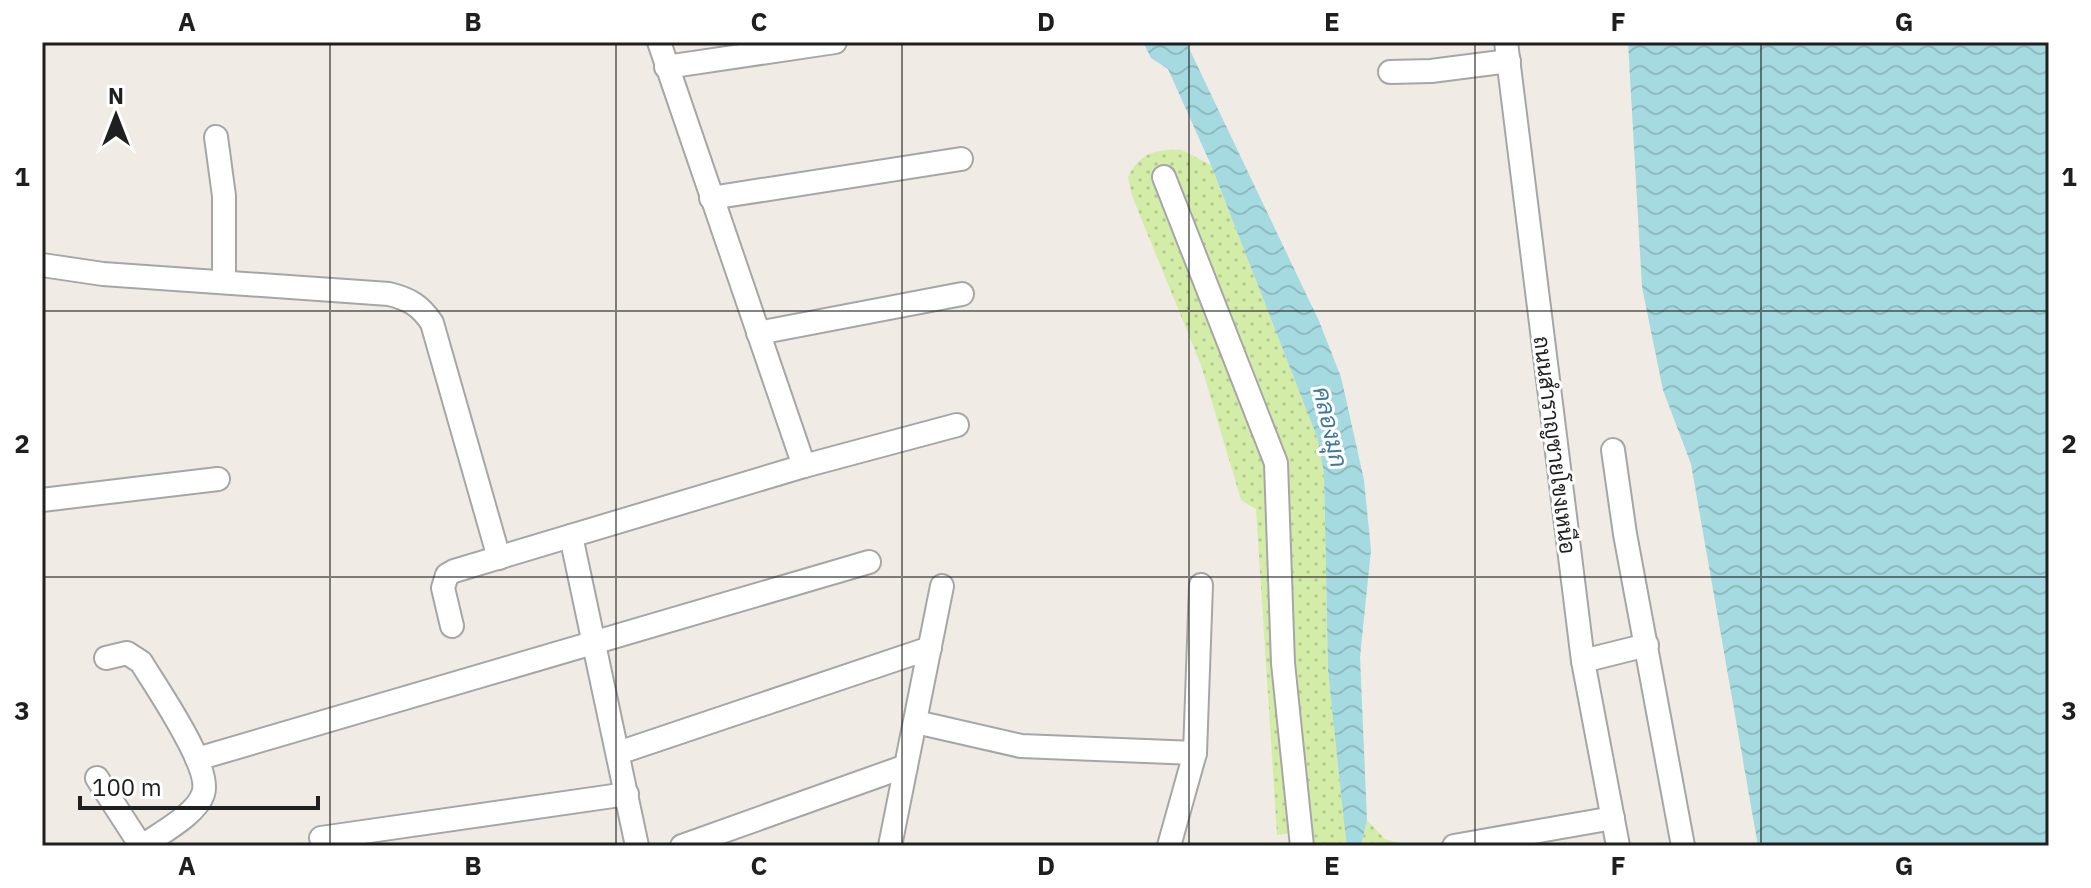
<svg xmlns="http://www.w3.org/2000/svg" width="2091" height="888" font-family="'IBM Plex Sans',Sarabun,sans-serif">
<defs>
<pattern id="grass-dots" width="8" height="8" patternUnits="userSpaceOnUse" patternTransform="scale(2)"><rect width="8" height="8" fill="#d3eda9"/><path d="M2 2h.1M6 6h.1" fill="none" stroke="#b5cb91" stroke-width="1.8" stroke-linecap="round"/></pattern>
<pattern id="water-waves" width="16" height="10" patternUnits="userSpaceOnUse" patternTransform="scale(2)"><rect width="16" height="10" fill="#a4dae0"/><path d="M0 5q4-4 8 0t8 0" fill="none" stroke="#8dbbc0"/></pattern>
</defs>
<rect width="100%" height="100%" fill="#f0ebe5"/>
<!-- grass -->
<g fill="url(#grass-dots)">
<path d="M 1182,150 L 1211,165 L 1317,437 L 1324,473 L 1328,670 L 1347,846 L 1308,846 L 1291,663 L 1287,475 L 1153,175 L 1268,463 L 1291,833 L 1277,835 L 1256,509 L 1241,500 L 1201,365 L 1132,196 L 1128,177 C 1140,153 1155,149 1182,150 Z"/>
<path d="M 1367,820 L 1385,839 L 1411,846 L 1361,846 Z"/>
</g>
<!-- water -->
<g fill="url(#water-waves)">
<path d="M 1143,42 L 1186,42 L 1319,321 L 1341,377 L 1364,480 L 1371,550 L 1360,657 L 1367,820 L 1361,846 L 1347,846 L 1344,822 L 1328,670 L 1324,473 L 1317,437 L 1211,165 L 1168,69 L 1151,58 Z"/>
<path d="M 1628,42 L 2049,42 L 2049,846 L 1758,846 L 1691,464 L 1663,390 L 1642,287 Z"/>
</g>
<g fill="none" stroke-linecap="round" stroke-linejoin="round">
<defs>
<g id="minor">
<path d="M 659,42 L 804,466"/>
<path d="M 1506,42 L 1583,661 L 1618,846"/>
<path d="M 666,67 L 835,42"/>
<path d="M 1390,72 L 1431,71 L 1509,61"/>
<path d="M 216,137 L 224,196 L 224,282"/>
<path d="M 1164,177 L 1276,463 L 1283,663 L 1302,846"/>
<path d="M 711,198 L 961,159"/>
<path d="M 42,265 L 103,274 L 389,294 C 409,299 420,305 432,323 L 499,558"/>
<path d="M 758,333 L 962,294"/>
<path d="M 1613,450 L 1625,534 L 1683,846"/>
<path d="M 42,500 L 218,479"/>
<path d="M 571,536 L 637,846"/>
<path d="M 452,626 L 443,588 L 447,575 L 454,571 L 804,466 L 957,425"/>
<path d="M 106,658 L 127,653 L 141,662 C 156,687 213,768 203,794 C 196,815 160,833 143,846"/>
<path d="M 1583,661 L 1647,645"/>
<path d="M 916,722 L 1021,746 L 1195,753"/>
<path d="M 618,753 L 930,648"/>
<path d="M 197,759 L 869,562"/>
<path d="M 97,778 L 141,846"/>
<path d="M 321,838 L 627,794"/>
<path d="M 682,846 L 906,766"/>
<path d="M 890,846 L 942,586"/>
<path d="M 1169,846 L 1195,753 L 1201,585"/>
<path d="M 1454,846 L 1613,818"/>
</g>
</defs>
<!-- minor casing -->
<use href="#minor" stroke="#a6a6a6" stroke-width="26"/>
<!-- minor -->
<use href="#minor" stroke="#fff" stroke-width="22"/>
</g>
<!-- grid -->
<path fill="none" stroke="#1f1f1f" stroke-width="2" stroke-opacity="0.55" d="M 330,42 L 330,846M 616,42 L 616,846M 902,42 L 902,846M 1189,42 L 1189,846M 1475,42 L 1475,846M 1761,42 L 1761,846M 42,311 L 2049,311M 42,577 L 2049,577"/>
<g text-anchor="middle" stroke-width="6" stroke-linejoin="round" paint-order="stroke">
<!-- street labels -->
<g font-size="22" fill="#1f1f1f" stroke="#fff">
<text transform="translate(1555 445) rotate(83)" y="8">ถนนสำราญชายโขงเหนือ</text>
</g>
<!-- water labels -->
<g font-size="24" font-style="italic" fill="#3f7a9c" stroke="#fff">
<text transform="translate(1330 427) rotate(77)" y="8">คลองมุก</text>
</g>
</g>
<!-- border -->
<rect width="2091" height="888" fill="none" stroke="#ffffff" stroke-width="88"/>
<!-- north arrow -->
<g transform="translate(116 116)" stroke="#ffffff" stroke-width="6" paint-order="stroke">
<path d="M0-6L14 30L0 20L-14 30Z" fill="#1f1f1f"/>
<text y="-12" font-size="22" font-weight="bold" text-anchor="middle" fill="#1f1f1f">N</text>
</g>
<!-- scale -->
<path d="M80 796v12h238v-12" fill="none" stroke="#1f1f1f" stroke-width="4"/>
<text x="92" y="796" font-size="24" fill="#1f1f1f" stroke="#ffffff" stroke-width="6" paint-order="stroke">100 m</text>
<rect x="44" y="44" width="2003" height="800" fill="none" stroke="#1f1f1f" stroke-width="3"/>
<g font-size="26" text-anchor="middle" font-weight="bold" fill="#1f1f1f">
<text x="187" y="31">A</text>
<text x="473" y="31">B</text>
<text x="759" y="31">C</text>
<text x="1046" y="31">D</text>
<text x="1332" y="31">E</text>
<text x="1618" y="31">F</text>
<text x="1904" y="31">G</text>
<text x="22" y="186">1</text>
<text x="2069" y="186">1</text>
<text x="22" y="453">2</text>
<text x="2069" y="453">2</text>
<text x="22" y="720">3</text>
<text x="2069" y="720">3</text>
<text x="187" y="875">A</text>
<text x="473" y="875">B</text>
<text x="759" y="875">C</text>
<text x="1046" y="875">D</text>
<text x="1332" y="875">E</text>
<text x="1618" y="875">F</text>
<text x="1904" y="875">G</text>
</g>
</svg>
